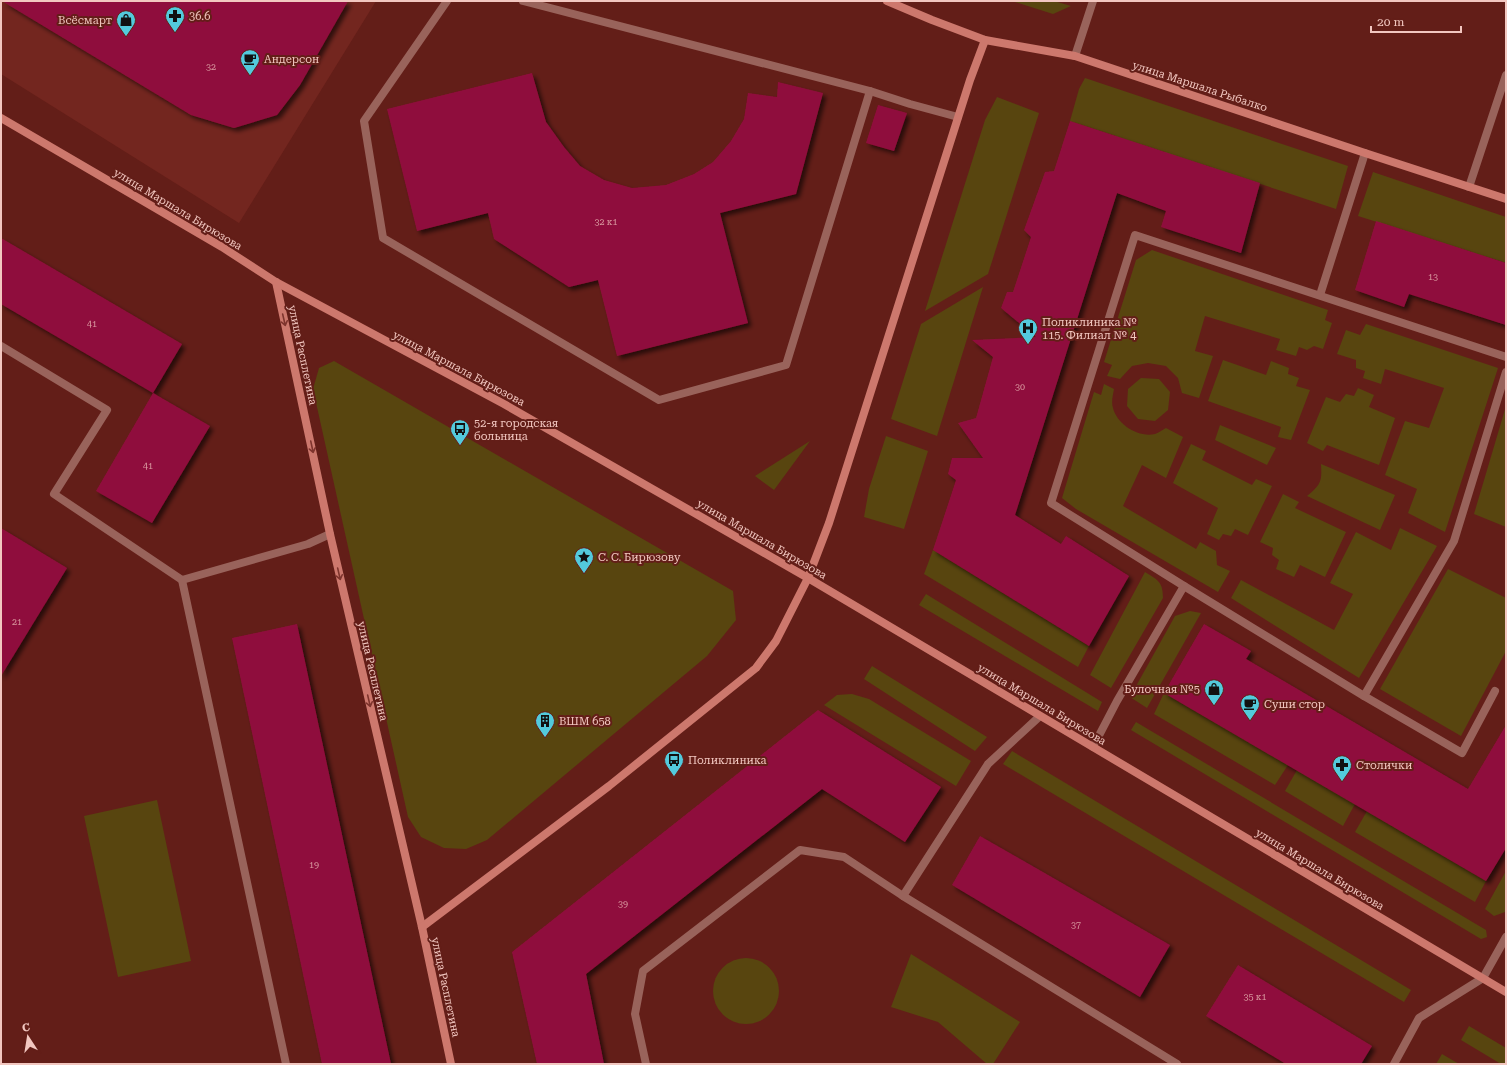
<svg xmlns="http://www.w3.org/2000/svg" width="1507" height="1065" font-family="'Roboto Serif',serif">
<defs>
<filter id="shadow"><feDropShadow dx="3.5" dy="3.5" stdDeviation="2" flood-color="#0009"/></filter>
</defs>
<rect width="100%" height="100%" fill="#631e18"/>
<!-- built -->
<path fill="#73261f" d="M 1,1 L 376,1 L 239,223 L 1,74 Z"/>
<!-- green -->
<g fill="#58450f">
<path d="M 1012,1 L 1054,1 L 1071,6 L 1053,14 Z"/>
<path d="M 1085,78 L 1348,166 L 1336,209 L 1070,121 L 1079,89 Z"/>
<path d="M 997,97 L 1039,113 L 988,274 L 925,311 L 985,120 Z"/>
<path d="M 1373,172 L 1506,217 L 1506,263 L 1358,216 Z"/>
<path d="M 1152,250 L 1328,310 L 1325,320 L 1332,323 L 1323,349 L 1314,346 L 1307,350 L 1299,347 L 1296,356 L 1276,350 L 1280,339 L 1205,316 L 1195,351 L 1213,356 L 1199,398 L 1182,393 L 1178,378 L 1166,366 L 1148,363 L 1132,366 L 1120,379 L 1107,376 L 1112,365 L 1104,362 L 1136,260 Z"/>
<path d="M 983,287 L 937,436 L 891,419 L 921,324 Z"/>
<path d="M 1366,324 L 1498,368 L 1445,532 L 1408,513 L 1417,489 L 1385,475 L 1405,421 L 1429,428 L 1444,388 L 1385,369 L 1381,384 L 1363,378 L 1365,371 L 1356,368 L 1356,360 L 1337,354 L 1346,330 L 1360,335 Z"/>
<path d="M 1223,360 L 1266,375 L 1271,361 L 1289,368 L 1288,374 L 1299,378 L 1296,386 L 1310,390 L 1291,440 L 1278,437 L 1281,427 L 1208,401 Z"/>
<path d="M 334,361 L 733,591 L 736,620 L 707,656 L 487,840 L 466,849 L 444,848 L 421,837 L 408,817 L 313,389 L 319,368 Z"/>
<path d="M 1141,378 L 1159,379 L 1170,392 L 1168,410 L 1155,421 L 1138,419 L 1127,406 L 1128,389 Z"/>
<path d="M 1104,384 L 1114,389 C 1113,395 1111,402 1113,408 C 1117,424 1138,438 1155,434 C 1158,433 1162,430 1166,428 L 1183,437 L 1166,478 L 1142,465 L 1123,506 L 1196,549 L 1200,542 L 1216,551 L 1217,565 L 1230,571 L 1218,592 L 1076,509 L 1062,498 L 1094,392 L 1101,395 Z"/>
<path d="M 1358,388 L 1374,395 L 1369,407 L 1395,418 L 1379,465 L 1327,445 L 1323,451 L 1307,443 L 1326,397 L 1340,402 L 1346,394 L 1354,396 Z"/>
<path d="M 1506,406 L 1506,527 L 1474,514 Z"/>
<path d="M 1220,425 L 1276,448 L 1267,465 L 1215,440 Z"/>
<path d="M 886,436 L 928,451 L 904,529 L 864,517 L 869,489 Z"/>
<path d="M 810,441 L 774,490 L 755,476 Z"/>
<path d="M 1191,444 L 1206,451 L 1202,460 L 1252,485 L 1256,479 L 1272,486 L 1248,535 L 1235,529 L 1231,536 L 1223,534 L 1219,540 L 1207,534 L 1218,508 L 1173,483 Z"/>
<path d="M 1321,464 L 1395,495 L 1380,530 L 1307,496 C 1321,484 1322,482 1321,464 Z"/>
<path d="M 1283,494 L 1299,502 L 1295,508 L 1346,532 L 1325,577 L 1300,565 L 1294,577 L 1276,569 L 1279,560 L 1272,555 L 1273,548 L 1260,542 Z"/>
<path d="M 1400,528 L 1437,546 L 1359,678 L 1231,598 L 1241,580 L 1334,630 L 1353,594 L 1330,583 L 1356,532 L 1391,550 Z"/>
<path d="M 933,550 L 1089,646 L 1078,667 L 924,574 Z"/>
<path d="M 1448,569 L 1506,598 L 1506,651 L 1461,736 L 1380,689 Z"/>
<path d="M 1145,572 C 1158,580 1163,582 1163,598 L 1111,688 L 1090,675 Z"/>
<path d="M 926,594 L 1102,702 L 1098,711 L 919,605 Z"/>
<path d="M 1190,611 L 1201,613 L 1147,708 L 1130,697 L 1175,616 Z"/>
<path d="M 872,666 L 987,737 L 975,751 L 864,679 Z"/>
<path d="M 1164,693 L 1288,765 L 1275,785 L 1154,714 Z"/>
<path d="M 852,694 L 869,699 L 971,761 L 956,786 L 824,705 L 837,695 Z"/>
<path d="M 1136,722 L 1486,930 L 1487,937 L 1481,939 L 1131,730 Z"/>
<path d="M 1012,751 L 1411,990 L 1404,1002 L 1003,764 Z"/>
<path d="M 1297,770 L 1355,804 L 1343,826 L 1285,791 Z"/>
<path d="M 157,800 L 191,961 L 118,977 L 84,816 Z"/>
<path d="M 1367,811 L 1486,881 L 1475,902 L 1355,832 Z"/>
<path d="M 1506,871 L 1506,910 L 1505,912 L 1494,916 L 1485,909 Z"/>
<path d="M 911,954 L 1020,1022 L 993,1064 L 987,1064 L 938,1022 L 891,1007 Z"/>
<circle cx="746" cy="991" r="33"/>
<path d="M 1469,1026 L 1506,1048 L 1506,1064 L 1501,1064 L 1461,1040 Z"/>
<path d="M 1442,1054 L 1459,1064 L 1436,1064 Z"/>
</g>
<!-- building -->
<g fill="#8f0e3c" filter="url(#shadow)">
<path d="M 2,1 L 348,1 L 300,85 L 277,115 L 234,128 L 191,115 Z"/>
<path d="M 532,73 L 546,122 L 564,147 L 580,166 L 604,180 L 632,188 L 666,185 L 694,174 L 713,162 L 731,141 L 744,119 L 748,93 L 777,97 L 778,82 L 823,93 L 796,194 L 720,213 L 748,323 L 617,356 L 598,280 L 569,287 L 494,239 L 488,213 L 417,231 L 387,109 Z"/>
<path d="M 878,105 L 907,113 L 894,151 L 866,143 Z"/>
<path d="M 1070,121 L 1260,183 L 1241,253 L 1161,227 L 1166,211 L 1117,193 L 1015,515 L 1061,544 L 1066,536 L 1129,576 L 1089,646 L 933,550 L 956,480 L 948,474 L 952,458 L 983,458 L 958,423 L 976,418 L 993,357 L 972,340 L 1036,337 L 1001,308 L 1007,292 L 1013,292 L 1031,237 L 1024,230 L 1045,172 L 1054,171 Z"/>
<path d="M 1376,221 L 1506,263 L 1506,325 L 1409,294 L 1404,307 L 1355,290 Z"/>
<path d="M 1,238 L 182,344 L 153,393 L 1,304 Z"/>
<path d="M 153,393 L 210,426 L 152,523 L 96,491 Z"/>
<path d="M 1,528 L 67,568 L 1,676 Z"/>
<path d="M 297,624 L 391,1064 L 322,1064 L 232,638 Z"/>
<path d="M 1204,624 L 1251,651 L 1246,659 L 1468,789 L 1506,725 L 1506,848 L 1486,881 L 1164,693 Z"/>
<path d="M 818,710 L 941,787 L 905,842 L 822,789 L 586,974 L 604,1064 L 537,1064 L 512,952 Z"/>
<path d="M 980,836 L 1170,945 L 1140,997 L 952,885 Z"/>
<path d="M 1238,965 L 1372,1046 L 1361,1064 L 1286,1064 L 1206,1016 Z"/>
</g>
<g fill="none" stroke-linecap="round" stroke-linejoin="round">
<!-- lane -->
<g stroke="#99635b" stroke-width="8">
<path d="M 447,1 L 364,121 L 383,238 L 659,400 L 786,365 L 870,91"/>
<path d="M 523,1 L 870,91 L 910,104 L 958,117"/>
<path d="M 1075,56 L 1093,1"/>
<path d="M 1469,187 L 1506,75"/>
<path d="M 1320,295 L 1365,153"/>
<path d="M 1,346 L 107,410 L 54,494 L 182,580"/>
<path d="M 1506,357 L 1135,235 L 1051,503 L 1184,586 L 1364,696 L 1454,541 L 1506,372"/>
<path d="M 1364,696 L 1462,753 L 1495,691"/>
<path d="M 1093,747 L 1117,701 L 1184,586"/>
<path d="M 903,896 L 988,764 L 1040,716"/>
<path d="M 286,1064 L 182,580 L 308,544 L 330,534"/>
<path d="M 646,1064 L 635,1014 L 643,971 L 800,850 L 844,857 L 903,896 L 1177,1064"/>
<path d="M 1394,1064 L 1419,1018 L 1483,978 L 1506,937"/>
</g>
<!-- secondary -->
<g stroke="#cd786d" stroke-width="8">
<path d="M 887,1 L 932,20 L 985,40 L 1075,56 L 1365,153 L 1506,199"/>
<path d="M 1,118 L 222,247 L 276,282 L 504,404 L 808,578 L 1506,992"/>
<path d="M 276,282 L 330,534 L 422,927 L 451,1064"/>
<path d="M 422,927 L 609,786 L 756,668 L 776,641 L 808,578 L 829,523 L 970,80 L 985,40"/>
</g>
</g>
<!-- one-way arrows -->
<defs><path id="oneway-shaft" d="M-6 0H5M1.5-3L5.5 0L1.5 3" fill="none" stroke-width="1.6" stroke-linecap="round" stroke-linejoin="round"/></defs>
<g stroke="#7e342d">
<use href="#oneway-shaft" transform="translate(284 320) rotate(77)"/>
<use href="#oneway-shaft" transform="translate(312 447) rotate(78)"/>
<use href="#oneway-shaft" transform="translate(339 574) rotate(77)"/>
<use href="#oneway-shaft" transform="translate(369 701) rotate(77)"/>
</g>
<!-- icons -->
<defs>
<symbol id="pharmacy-pin" viewBox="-11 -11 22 30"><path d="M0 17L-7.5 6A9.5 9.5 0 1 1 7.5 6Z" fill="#53cadc" stroke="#631e18"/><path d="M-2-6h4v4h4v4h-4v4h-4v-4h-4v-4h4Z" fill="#111"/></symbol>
<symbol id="shop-pin" viewBox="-11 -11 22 30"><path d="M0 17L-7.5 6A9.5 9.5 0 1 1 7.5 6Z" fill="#53cadc" stroke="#631e18"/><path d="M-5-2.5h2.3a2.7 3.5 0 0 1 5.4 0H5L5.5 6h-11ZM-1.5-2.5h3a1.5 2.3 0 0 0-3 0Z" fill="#111"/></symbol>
<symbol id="cafe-pin" viewBox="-11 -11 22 30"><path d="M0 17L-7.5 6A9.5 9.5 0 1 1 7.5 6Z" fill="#53cadc" stroke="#631e18"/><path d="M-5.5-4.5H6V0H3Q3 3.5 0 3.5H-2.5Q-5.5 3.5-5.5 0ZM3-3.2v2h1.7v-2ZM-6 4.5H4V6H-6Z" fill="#111"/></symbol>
<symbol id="hospital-pin" viewBox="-11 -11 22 30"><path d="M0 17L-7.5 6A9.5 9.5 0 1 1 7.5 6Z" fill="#53cadc" stroke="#631e18"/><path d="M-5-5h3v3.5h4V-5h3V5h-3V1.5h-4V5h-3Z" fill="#111"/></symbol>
<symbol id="bus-pin" viewBox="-11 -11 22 30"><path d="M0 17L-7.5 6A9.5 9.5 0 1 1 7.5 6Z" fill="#53cadc" stroke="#631e18"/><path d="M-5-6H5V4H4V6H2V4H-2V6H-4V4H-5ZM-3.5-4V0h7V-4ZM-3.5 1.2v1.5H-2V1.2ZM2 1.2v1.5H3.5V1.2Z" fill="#111"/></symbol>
<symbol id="sight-pin" viewBox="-11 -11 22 30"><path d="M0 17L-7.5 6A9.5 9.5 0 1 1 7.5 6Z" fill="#53cadc" stroke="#631e18"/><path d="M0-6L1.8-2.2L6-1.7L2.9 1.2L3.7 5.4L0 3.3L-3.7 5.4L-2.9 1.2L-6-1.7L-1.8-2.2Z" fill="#111"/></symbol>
<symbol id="building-pin" viewBox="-11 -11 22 30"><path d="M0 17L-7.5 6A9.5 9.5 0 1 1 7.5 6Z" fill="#53cadc" stroke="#631e18"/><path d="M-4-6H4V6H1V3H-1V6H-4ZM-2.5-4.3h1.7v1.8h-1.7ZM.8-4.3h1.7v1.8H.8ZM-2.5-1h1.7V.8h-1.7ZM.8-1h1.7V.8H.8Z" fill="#111"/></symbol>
</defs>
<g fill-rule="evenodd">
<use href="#pharmacy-pin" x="164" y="5" width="22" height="30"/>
<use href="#shop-pin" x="115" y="9" width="22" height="30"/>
<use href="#cafe-pin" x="239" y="48" width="22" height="30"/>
<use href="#hospital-pin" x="1017" y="317" width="22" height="30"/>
<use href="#bus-pin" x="449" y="418" width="22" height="30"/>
<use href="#sight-pin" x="573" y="546" width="22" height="30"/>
<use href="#shop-pin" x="1203" y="678" width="22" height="30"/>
<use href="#cafe-pin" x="1239" y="693" width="22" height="30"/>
<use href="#building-pin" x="534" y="710" width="22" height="30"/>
<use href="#bus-pin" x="663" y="749" width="22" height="30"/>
<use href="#pharmacy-pin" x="1331" y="754" width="22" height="30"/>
</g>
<g text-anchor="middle" stroke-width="4" stroke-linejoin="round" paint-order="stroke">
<!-- number labels -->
<g font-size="9" fill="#d9999f">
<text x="211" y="70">32</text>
<text x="606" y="225">32 к1</text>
<text x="1433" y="280">13</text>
<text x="92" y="327">41</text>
<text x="1020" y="390">30</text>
<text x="148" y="469">41</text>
<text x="17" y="625">21</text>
<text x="314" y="868">19</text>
<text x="623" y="907">39</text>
<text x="1076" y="928">37</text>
<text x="1255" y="1000">35 к1</text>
</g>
<!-- poi labels -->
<g font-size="11" fill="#f2c7c0" stroke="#631e18" text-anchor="start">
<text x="189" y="20">36.6</text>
<text x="112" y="24" text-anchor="end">Всёсмарт</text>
<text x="264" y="63">Андерсон</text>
<text x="1042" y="326">Поликлиника №<tspan x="1042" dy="13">115. Филиал № 4</tspan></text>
<text x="474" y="427">52-я городская<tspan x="474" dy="13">больница</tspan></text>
<text x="598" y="561">С. С. Бирюзову</text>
<text x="1200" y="693" text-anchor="end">Булочная №5</text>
<text x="1264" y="708">Суши стор</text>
<text x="559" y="725">ВШM 658</text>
<text x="688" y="764">Поликлиника</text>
<text x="1356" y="769">Столички</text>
</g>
<!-- street labels -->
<g font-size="11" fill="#f2c7c0" stroke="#631e18">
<text transform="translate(1200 86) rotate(18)" y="4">улица Маршала Рыбалко</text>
<text transform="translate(178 209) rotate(31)" y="4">улица Маршала Бирюзова</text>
<text transform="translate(303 355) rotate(78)" y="4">улица Расплетина</text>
<text transform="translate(459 368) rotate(28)" y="4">улица Маршала Бирюзова</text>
<text transform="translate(762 539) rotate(30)" y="4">улица Маршала Бирюзова</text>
<text transform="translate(373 671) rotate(77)" y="4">улица Расплетина</text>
<text transform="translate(1042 704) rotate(31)" y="4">улица Маршала Бирюзова</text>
<text transform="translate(1320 869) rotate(31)" y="4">улица Маршала Бирюзова</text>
<text transform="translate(446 987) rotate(78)" y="4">улица Расплетина</text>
</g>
</g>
<!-- border -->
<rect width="1507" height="1065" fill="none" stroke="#f2c7c0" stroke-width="4"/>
<!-- north arrow -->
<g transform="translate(28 1037) rotate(348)" stroke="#631e18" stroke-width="3" paint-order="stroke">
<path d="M0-3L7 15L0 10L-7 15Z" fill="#f2c7c0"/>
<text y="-6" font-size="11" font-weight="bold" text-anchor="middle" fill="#f2c7c0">С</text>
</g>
<!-- scale -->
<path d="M1371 26v6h90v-6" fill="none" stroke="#f2c7c0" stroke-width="2"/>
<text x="1377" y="26" font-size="12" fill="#f2c7c0" stroke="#631e18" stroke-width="3" paint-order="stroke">20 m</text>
</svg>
